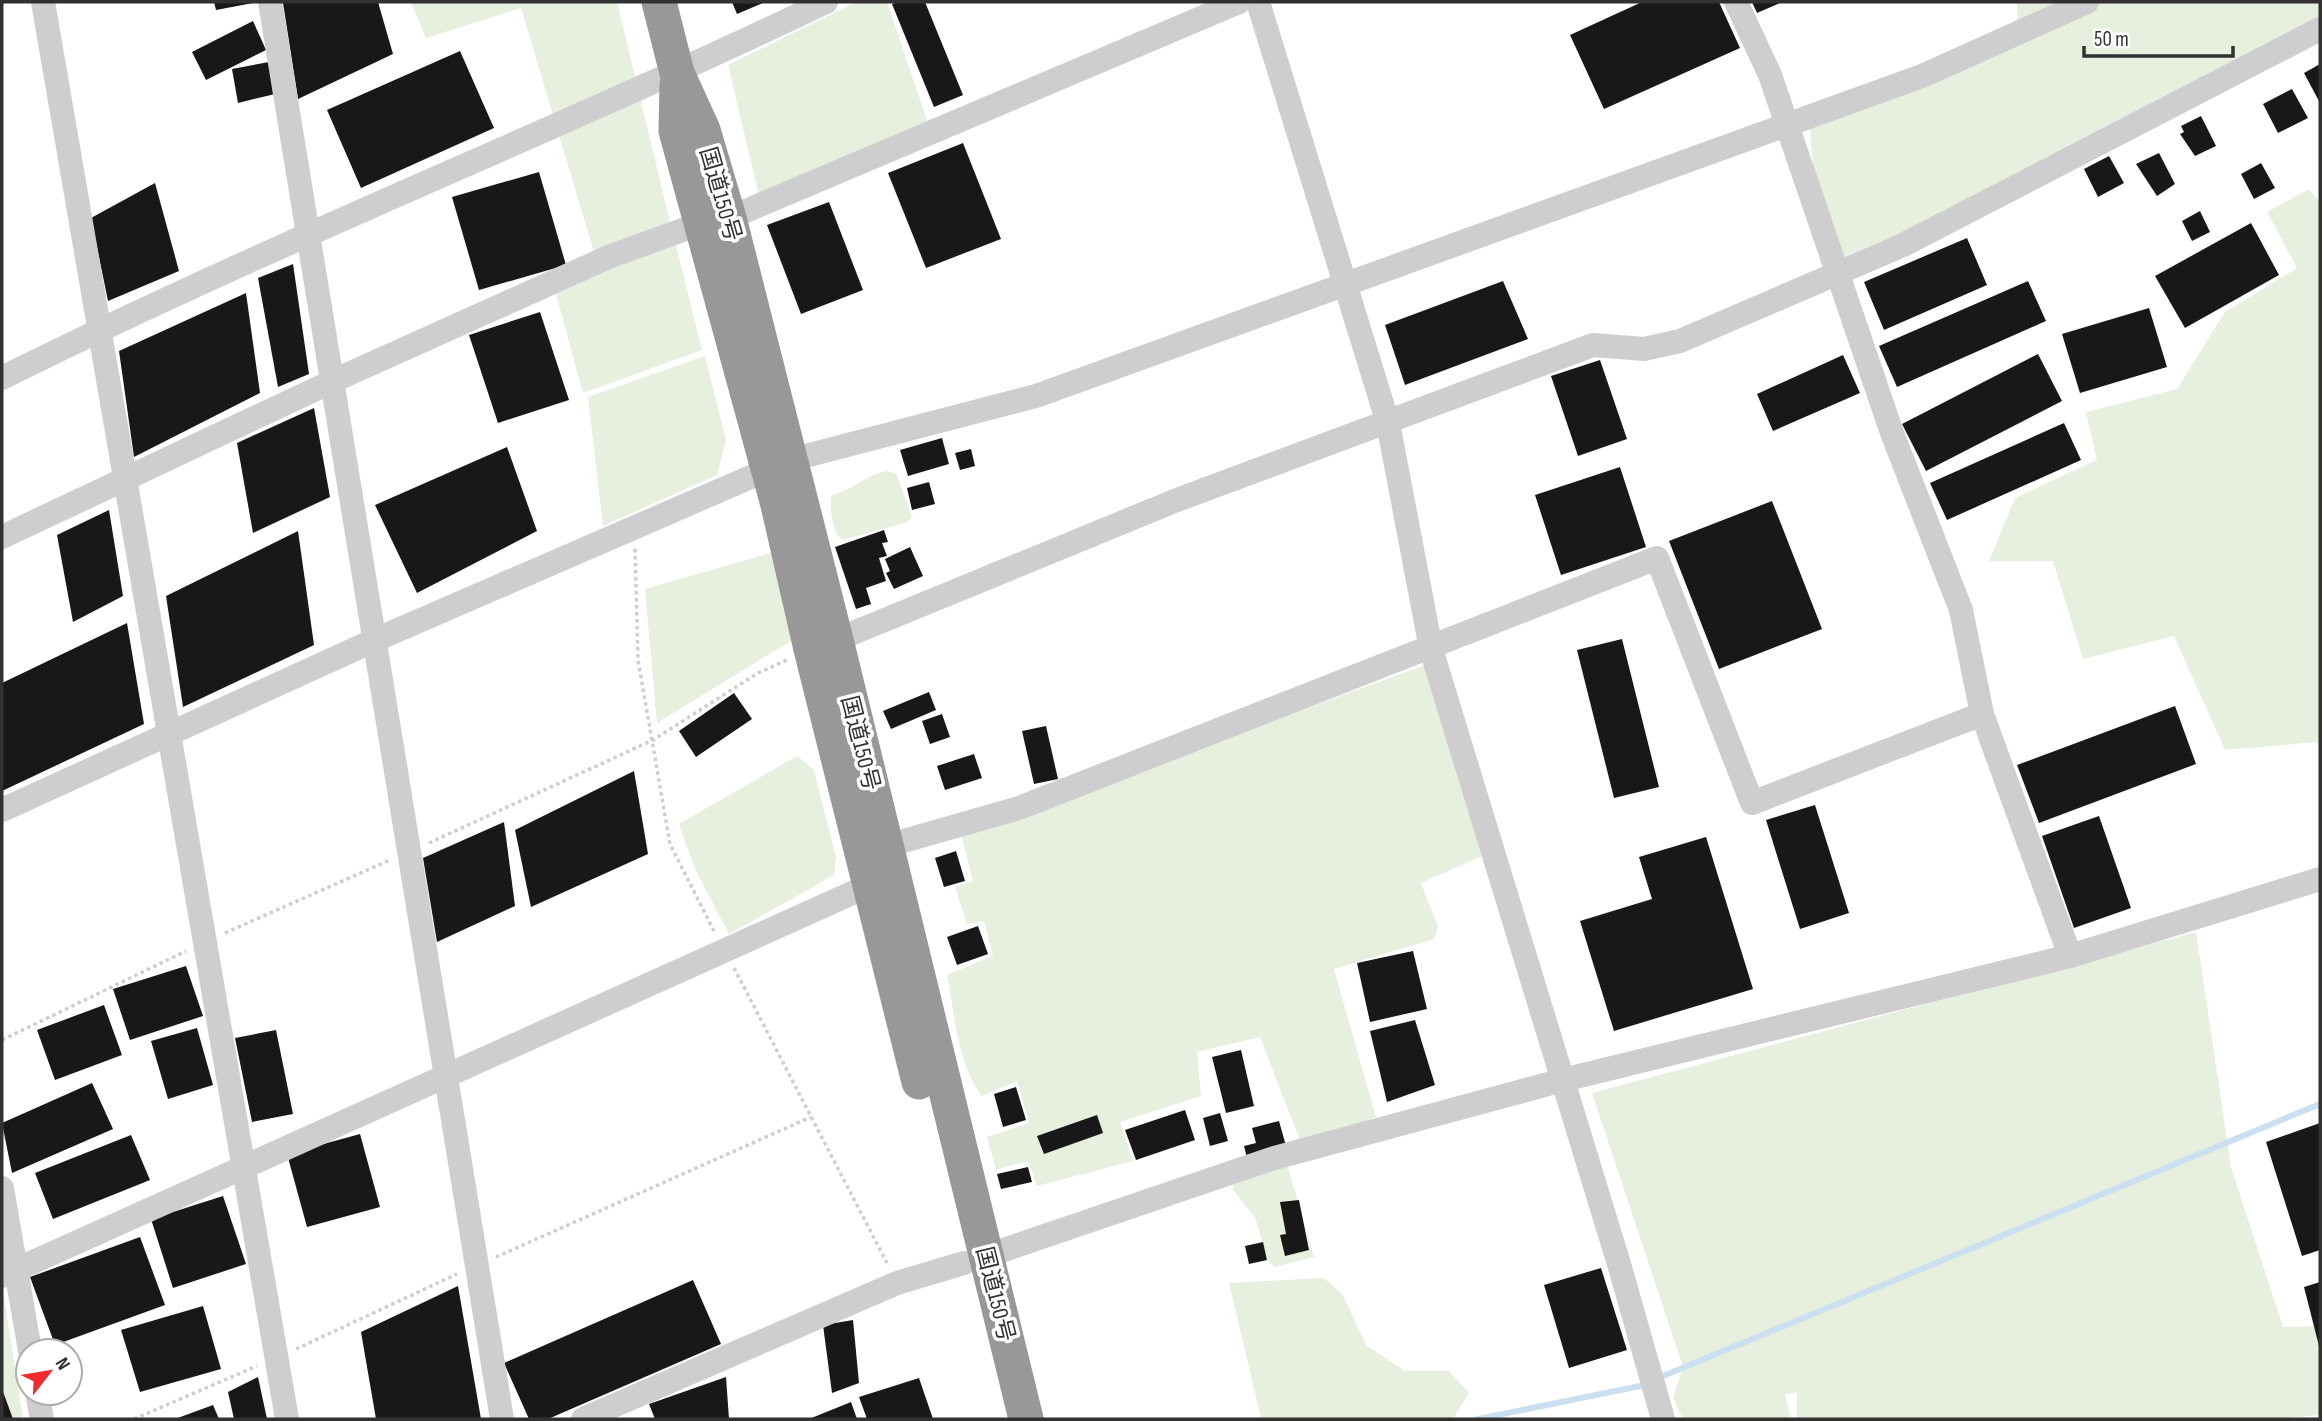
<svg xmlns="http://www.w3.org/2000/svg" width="2322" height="1421" font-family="'Sofia Sans Condensed','Noto Sans JP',sans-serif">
<rect width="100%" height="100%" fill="#fff"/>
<!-- green -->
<g fill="#e7efdf">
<path d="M 411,2 L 617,2 L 670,222 L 594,252 L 521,8 L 426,38 Z"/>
<path d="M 856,2 L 887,2 L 929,126 L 761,204 L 728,65 Z"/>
<path d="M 2017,2 L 2320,2 L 2320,29 L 2022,183 L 1821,266 L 1809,117 L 2018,33 Z"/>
<path d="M 2309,189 L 2320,202 L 2320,746 L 2316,742 L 2225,750 L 2174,636 L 2083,659 L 2053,561 L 1989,561 L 2015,498 L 2097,460 L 2086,412 L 2177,389 L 2225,312 L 2297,268 L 2267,212 Z"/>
<path d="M 675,241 L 702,350 L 583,393 L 556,294 Z"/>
<path d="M 705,356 L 726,440 L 717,475 L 603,526 L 588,397 Z"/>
<path d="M 887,471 L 896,473 L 912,516 L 908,522 L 842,540 C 832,531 829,508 832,495 C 852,490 866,475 887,471 Z"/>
<path d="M 771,553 L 796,638 L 657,723 L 645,589 Z"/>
<path d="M 1425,665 L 1482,856 L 1421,883 L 1438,927 L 1434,939 L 1334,969 L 1376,1117 L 1302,1146 L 1260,1037 L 1197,1052 L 1201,1096 L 1120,1122 L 1133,1161 L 1037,1186 L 1028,1161 L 996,1170 L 987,1137 L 1029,1123 L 1017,1081 L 982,1096 C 957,1064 955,1014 947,975 L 993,956 L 984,921 L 967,924 L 955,887 L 973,881 L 961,835 Z"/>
<path d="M 797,756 L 814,770 L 836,857 L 834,875 L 729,934 L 695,869 L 679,824 Z"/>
<path d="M 2196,932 L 2231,1167 L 2283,1327 L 2320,1326 L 2320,1415 L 2277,1419 L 1797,1419 L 1797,1392 L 1785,1395 L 1791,1419 L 1683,1419 L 1673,1398 L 1683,1367 L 1592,1093 Z"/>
<path d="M 1287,1164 L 1314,1257 L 1275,1267 L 1268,1261 L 1255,1217 L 1233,1190 L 1234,1178 Z"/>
<path d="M 1324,1278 L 1343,1295 L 1366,1345 L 1405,1371 L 1449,1371 L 1469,1393 L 1453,1419 L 1258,1419 L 1261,1418 L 1229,1283 Z"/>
<path d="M 2,1285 L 23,1419 L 2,1419 Z"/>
</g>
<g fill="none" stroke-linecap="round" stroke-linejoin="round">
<!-- stream -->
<g stroke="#cadfef" stroke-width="6">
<path d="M 1663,1376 L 2320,1104"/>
<path d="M 1478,1419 L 1640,1386"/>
</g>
</g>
<!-- building -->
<g fill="#181818">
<path d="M 214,2 L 253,2 L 253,3 L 216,10 Z"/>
<path d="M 378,2 L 393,54 L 298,99 L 283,3 Z"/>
<path d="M 732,2 L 765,2 L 737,14 Z"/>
<path d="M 898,2 L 925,2 L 963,95 L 934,107 L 892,4 Z"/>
<path d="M 1642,2 L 1719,2 L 1740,48 L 1604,109 L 1570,35 Z"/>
<path d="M 1752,2 L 1782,2 L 1757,13 Z"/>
<path d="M 253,21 L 266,50 L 206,80 L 192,52 Z"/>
<path d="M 460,51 L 494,128 L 361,188 L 327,110 Z"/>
<path d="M 269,62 L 275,94 L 238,103 L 232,69 Z"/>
<path d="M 2320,64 L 2320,103 L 2304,73 Z"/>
<path d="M 2292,89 L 2308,118 L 2278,133 L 2263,104 Z"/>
<path d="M 2201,116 L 2216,146 L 2195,156 L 2180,134 L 2184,132 L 2181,126 Z"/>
<path d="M 963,143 L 1001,239 L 926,268 L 888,173 Z"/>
<path d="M 2159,153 L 2175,184 L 2157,196 L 2136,164 Z"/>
<path d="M 2109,156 L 2124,183 L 2098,197 L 2084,169 Z"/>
<path d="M 2261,163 L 2275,188 L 2254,199 L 2241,174 Z"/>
<path d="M 539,172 L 566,265 L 479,290 L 452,197 Z"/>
<path d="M 155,183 L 179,271 L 108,301 L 91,218 Z"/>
<path d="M 829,202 L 863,290 L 801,314 L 767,225 Z"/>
<path d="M 2200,211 L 2210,232 L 2192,241 L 2182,221 Z"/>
<path d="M 2251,223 L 2279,275 L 2185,328 L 2155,276 Z"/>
<path d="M 1967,238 L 1987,285 L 1884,330 L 1864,282 Z"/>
<path d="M 293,264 L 309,374 L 278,387 L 258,278 Z"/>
<path d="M 1503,281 L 1528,339 L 1405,385 L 1385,325 Z"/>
<path d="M 2028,281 L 2046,321 L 1897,387 L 1879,346 Z"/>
<path d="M 246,293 L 260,393 L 134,457 L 119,351 Z"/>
<path d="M 2149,308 L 2167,367 L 2080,393 L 2062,334 Z"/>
<path d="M 540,312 L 569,400 L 498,423 L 469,335 Z"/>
<path d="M 2038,354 L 2062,401 L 1926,471 L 1902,424 Z"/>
<path d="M 1843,355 L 1860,393 L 1773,431 L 1757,394 Z"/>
<path d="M 1600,360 L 1627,439 L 1578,456 L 1551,376 Z"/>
<path d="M 314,408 L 330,497 L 253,533 L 237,443 Z"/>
<path d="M 2064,423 L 2081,460 L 1947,520 L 1930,483 Z"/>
<path d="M 942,438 L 949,464 L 908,476 L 900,450 Z"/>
<path d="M 507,447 L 537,531 L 417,593 L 375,505 Z"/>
<path d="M 971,449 L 975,466 L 960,470 L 955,453 Z"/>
<path d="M 1620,467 L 1646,547 L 1561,575 L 1535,495 Z"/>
<path d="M 929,482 L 935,504 L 912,510 L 907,488 Z"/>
<path d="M 1772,501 L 1822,629 L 1719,669 L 1669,541 Z"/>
<path d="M 109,510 L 123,596 L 73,622 L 57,535 Z"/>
<path d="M 884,530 L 888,542 L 882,543 L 887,556 L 879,558 L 886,581 L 866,588 L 871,604 L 856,609 L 835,547 Z"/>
<path d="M 298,531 L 314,645 L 183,707 L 166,596 Z"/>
<path d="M 910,547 L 923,576 L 894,589 L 886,573 L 890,571 L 885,559 Z"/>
<path d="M 127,623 L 144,724 L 2,791 L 2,683 Z"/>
<path d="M 1622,639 L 1659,787 L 1614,798 L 1577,650 Z"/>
<path d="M 929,692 L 936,710 L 891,729 L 883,711 Z"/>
<path d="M 734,693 L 752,719 L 696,757 L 679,731 Z"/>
<path d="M 2175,706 L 2196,764 L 2039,823 L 2017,765 Z"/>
<path d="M 942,714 L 950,737 L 930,744 L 922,721 Z"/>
<path d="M 1046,726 L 1058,779 L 1034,784 L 1022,731 Z"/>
<path d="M 974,754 L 982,778 L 945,790 L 937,766 Z"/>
<path d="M 634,771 L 648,854 L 531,907 L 515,830 Z"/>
<path d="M 1815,805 L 1849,913 L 1800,929 L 1766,820 Z"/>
<path d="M 2099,816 L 2131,908 L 2074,928 L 2042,836 Z"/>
<path d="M 504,822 L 515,906 L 437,942 L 423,858 Z"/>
<path d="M 1706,837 L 1753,989 L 1614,1031 L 1580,921 L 1652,899 L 1639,857 Z"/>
<path d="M 956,851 L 965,881 L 944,887 L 935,858 Z"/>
<path d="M 978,926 L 988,954 L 957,965 L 947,937 Z"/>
<path d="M 1413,951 L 1427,1009 L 1370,1022 L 1357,963 Z"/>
<path d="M 186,966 L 203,1016 L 130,1040 L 113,989 Z"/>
<path d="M 104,1005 L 122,1055 L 55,1080 L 37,1030 Z"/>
<path d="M 1415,1020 L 1435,1085 L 1387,1102 L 1370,1031 Z"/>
<path d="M 197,1028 L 213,1085 L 168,1099 L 151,1041 Z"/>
<path d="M 276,1030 L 293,1114 L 252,1122 L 235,1038 Z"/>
<path d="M 1241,1050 L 1254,1106 L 1226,1113 L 1212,1057 Z"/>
<path d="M 92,1083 L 113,1129 L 12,1173 L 2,1123 Z"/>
<path d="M 1016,1087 L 1026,1120 L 1003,1127 L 994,1094 Z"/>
<path d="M 1185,1110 L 1195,1140 L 1136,1160 L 1125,1130 Z"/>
<path d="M 1220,1113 L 1228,1141 L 1210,1146 L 1203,1118 Z"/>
<path d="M 1097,1115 L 1103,1133 L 1044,1154 L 1037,1136 Z"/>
<path d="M 1279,1121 L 1286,1146 L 1247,1158 L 1244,1146 L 1256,1143 L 1252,1128 Z"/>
<path d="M 2320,1123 L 2320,1250 L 2302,1256 L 2266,1142 Z"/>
<path d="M 360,1134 L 380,1207 L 307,1227 L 287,1154 Z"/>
<path d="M 131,1135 L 150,1180 L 53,1219 L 35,1173 Z"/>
<path d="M 1028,1167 L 1032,1182 L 1001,1189 L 997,1174 Z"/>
<path d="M 223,1196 L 246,1264 L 173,1288 L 151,1219 Z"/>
<path d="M 1299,1200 L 1309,1250 L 1285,1256 L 1280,1235 L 1286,1234 L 1280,1202 Z"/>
<path d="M 140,1237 L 165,1305 L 55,1345 L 30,1277 Z"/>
<path d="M 1263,1242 L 1267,1260 L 1249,1264 L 1245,1246 Z"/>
<path d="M 1601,1268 L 1627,1350 L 1569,1368 L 1544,1285 Z"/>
<path d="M 693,1280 L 721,1344 L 548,1419 L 529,1419 L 504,1363 Z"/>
<path d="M 2320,1282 L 2320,1346 L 2319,1346 L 2304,1287 Z"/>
<path d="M 458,1286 L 481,1419 L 376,1419 L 361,1332 Z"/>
<path d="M 203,1306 L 221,1369 L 140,1392 L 121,1330 Z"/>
<path d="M 853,1320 L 859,1383 L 832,1393 L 823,1325 Z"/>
<path d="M 258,1377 L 267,1419 L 234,1419 L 228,1392 Z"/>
<path d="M 726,1377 L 729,1419 L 655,1419 L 649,1404 Z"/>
<path d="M 919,1378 L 933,1419 L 867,1419 L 859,1397 Z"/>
<path d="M 2,1389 L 13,1419 L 2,1419 Z"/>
<path d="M 851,1402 L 857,1419 L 809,1419 Z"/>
<path d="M 213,1405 L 219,1419 L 175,1419 Z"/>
</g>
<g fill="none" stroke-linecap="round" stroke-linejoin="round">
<!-- path -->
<g stroke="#cecece" stroke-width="3.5" stroke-dasharray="3.5 3.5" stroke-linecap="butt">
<path d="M 635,549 L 638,660 L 670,844 L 714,931"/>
<path d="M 429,843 L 653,740 L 758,673 L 787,660"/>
<path d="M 225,933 L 390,860"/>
<path d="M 734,968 L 887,1263"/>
<path d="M 2,1040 L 186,951"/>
<path d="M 496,1257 L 811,1117"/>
<path d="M 296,1349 L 457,1274"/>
<path d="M 134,1419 L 257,1366"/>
</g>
<!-- minor -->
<g stroke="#cecece" stroke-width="24">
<path d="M 43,2 L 287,1419"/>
<path d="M 270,2 L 502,1419"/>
<path d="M 1258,2 L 1388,423 L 1431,649 L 1619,1264 L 1663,1419"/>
<path d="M 1736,2 L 1770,75 L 1892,433 L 1961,610 L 1982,714 L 2070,956"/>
<path d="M 729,218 L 1239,2"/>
<path d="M 2,378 C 272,243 554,132 826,2"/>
<path d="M 2,537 L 333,381 L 611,256 L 702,223"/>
<path d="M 836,640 L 1177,500 L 1593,345 L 1644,349 L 1680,341 L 1903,245 L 2320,29"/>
<path d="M 2,810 L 375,640 L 790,460 L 1036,396 L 1922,76 L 2087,2"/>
<path d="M 886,846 L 1019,808 L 1657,558 L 1752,803 L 1982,714"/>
<path d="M 2,1188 L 30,1351"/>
<path d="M 986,1256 L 1271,1159 L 1563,1080 L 2070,956 L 2320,879"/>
<path d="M 2,1276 L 870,885"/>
<path d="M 37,1393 L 42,1419"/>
<path d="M 583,1419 L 897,1283 L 964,1263"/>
</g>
<!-- highway -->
<g stroke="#989898" stroke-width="35">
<path d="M 659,2 L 677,73 L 703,130 L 729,218 L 836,640 L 1026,1419"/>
<path d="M 677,84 L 676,131 L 778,505 L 811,649 L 919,1082"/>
</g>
</g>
<g text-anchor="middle" stroke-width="7" stroke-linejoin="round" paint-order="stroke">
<!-- street labels -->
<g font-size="23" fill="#313131" stroke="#fff">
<text transform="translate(721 194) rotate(74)" y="8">国道150号</text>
<text transform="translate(861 743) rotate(76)" y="8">国道150号</text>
<text transform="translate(996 1294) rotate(76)" y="8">国道150号</text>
</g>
</g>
<!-- border -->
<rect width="2322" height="1421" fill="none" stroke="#313131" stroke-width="7"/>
<!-- north arrow -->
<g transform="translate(49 1372) rotate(59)"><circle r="33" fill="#ffffff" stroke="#adadad" stroke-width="2"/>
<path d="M0-5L12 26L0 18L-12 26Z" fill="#f12a2e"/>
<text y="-10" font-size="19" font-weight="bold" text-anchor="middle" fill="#313131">N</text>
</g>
<!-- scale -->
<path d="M2084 46v10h149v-10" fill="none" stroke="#313131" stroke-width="3.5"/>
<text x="2094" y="46" font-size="21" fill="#313131" stroke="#ffffff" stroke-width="5" paint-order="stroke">50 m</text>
</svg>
